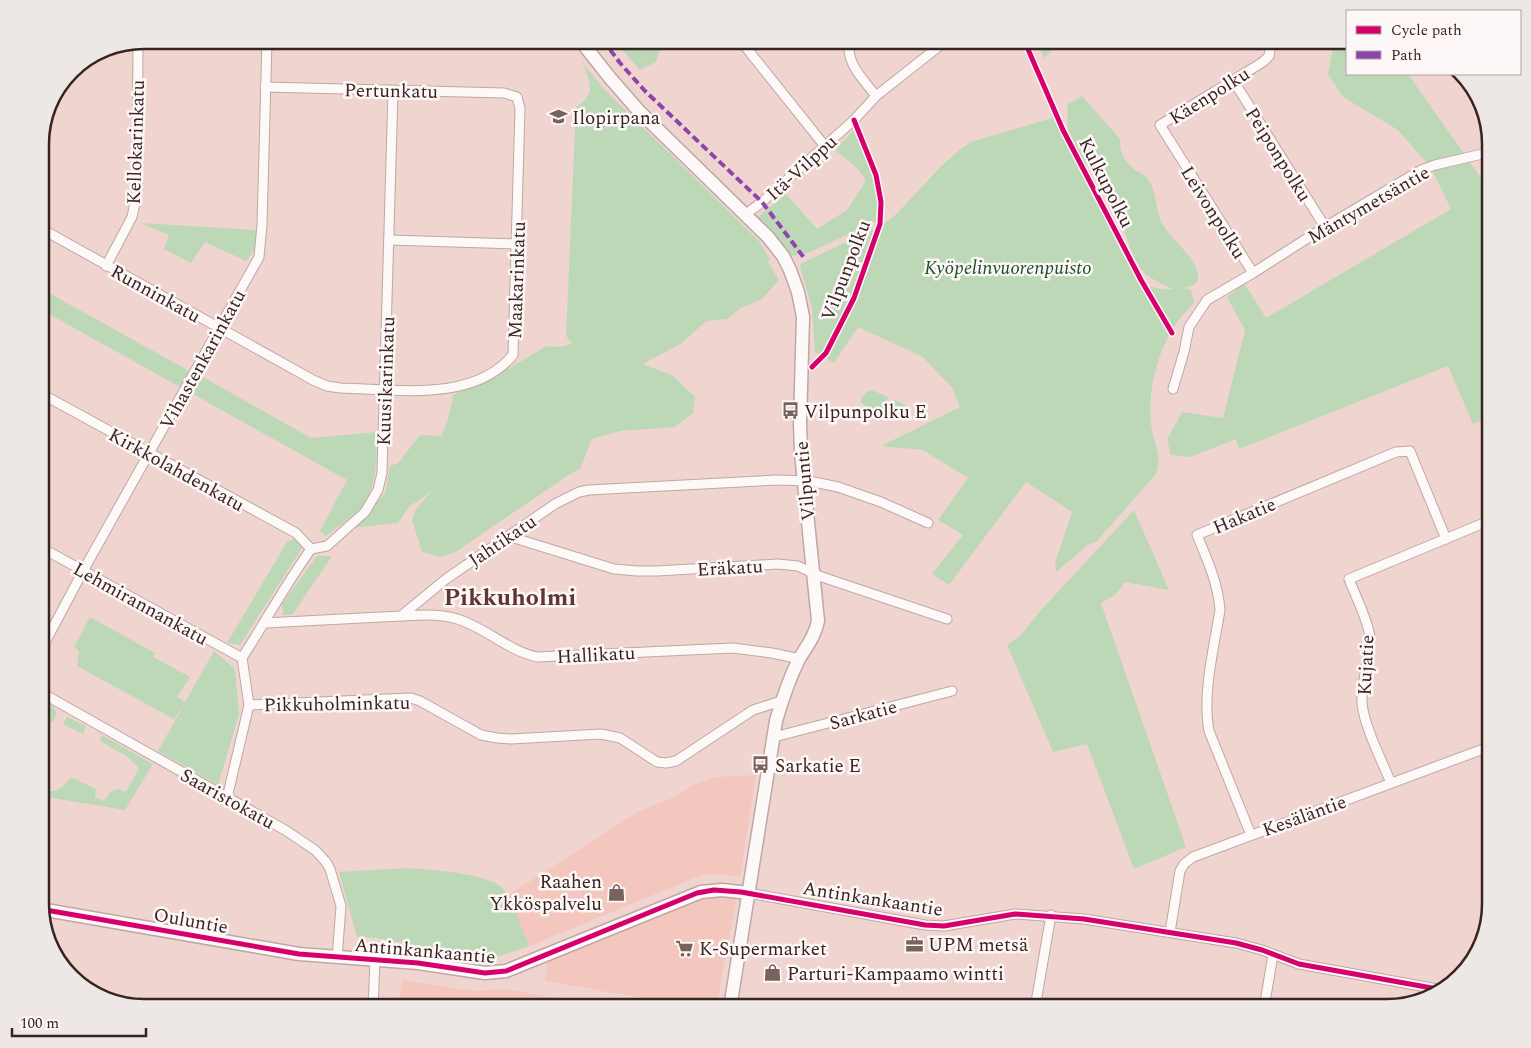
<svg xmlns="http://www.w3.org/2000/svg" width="1531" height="1048" font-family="Spectral,serif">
<rect width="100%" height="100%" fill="#f0d4cf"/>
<!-- built -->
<g fill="#f4c7be">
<path d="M 756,775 L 740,877 L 717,874 L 702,875 L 529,946 L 507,896 L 639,811 L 672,798 L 695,784 L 715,777 Z"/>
<path d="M 713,895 L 737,897 L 716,1008 L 699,1008 L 545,981 L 547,961 L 690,901 Z"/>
<path d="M 404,980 L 474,991 L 508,989 L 606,1008 L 398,1008 L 402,981 Z"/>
</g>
<!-- green -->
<g fill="#bdd8b7" fill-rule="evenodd">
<path d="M 614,40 L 664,40 L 656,62 L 640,70 Z"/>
<path d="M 1035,40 L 1064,40 L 1044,58 Z"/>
<path d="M 1334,40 L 1347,40 L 1347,74 L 1408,74 L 1491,192 L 1491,416 L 1473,424 L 1448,366 L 1239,449 L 1236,439 L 1190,457 L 1171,455 L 1167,440 L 1182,412 L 1223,418 L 1245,330 L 1227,297 L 1244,283 L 1266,318 L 1451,209 L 1431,168 L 1398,130 L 1343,97 L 1328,74 Z"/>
<path d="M 583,63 L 604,89 L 759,241 L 770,259 L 768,262 L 779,280 L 762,299 L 741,308 L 727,319 L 706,321 L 682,343 L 643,364 L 673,376 L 695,397 L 693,413 L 675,427 L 620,431 L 592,439 L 580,469 L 567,476 L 457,551 L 441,557 L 422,552 L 412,520 L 416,509 L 432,491 L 409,507 L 398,523 L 351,528 L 385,494 L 390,466 L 398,463 L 420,435 L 441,436 L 448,420 L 453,395 L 499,374 L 547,346 L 561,347 L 572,343 L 566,336 L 576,107 C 597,93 590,84 583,63 Z"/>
<path d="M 1082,96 L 1120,139 C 1120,155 1125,163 1137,171 C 1141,173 1144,175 1147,178 C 1159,193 1154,209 1163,225 C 1172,240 1197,258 1198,276 C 1199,285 1189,287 1182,288 L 1191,290 L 1194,303 C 1188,310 1181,316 1176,324 C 1157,351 1148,391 1151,424 C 1153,441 1163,458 1156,474 L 1097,541 L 1088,545 L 1056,572 L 1055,563 L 1072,512 L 1026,482 L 949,585 L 932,574 L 963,535 L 938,520 L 968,478 L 923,450 L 881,446 L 960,407 L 952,388 L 923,357 L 858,327 L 834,363 L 815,352 L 812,308 L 800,266 L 802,263 L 884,224 L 893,217 C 915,197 948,153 974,141 L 1059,116 L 1082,158 L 1068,129 L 1067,105 ZM 1085,164 C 1125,184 1117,239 1143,271 C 1151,280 1163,284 1173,289 L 1162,289 L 1148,286 Z"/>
<path d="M 853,131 C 863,151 873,172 876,194 C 878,202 876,212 876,221 L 808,253 L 790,256 L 758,217 L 786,194 L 817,229 L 847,210 L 866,181 L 857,168 L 835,150 Z"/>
<path d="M 140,223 L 257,230 L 255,249 L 246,261 L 205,242 L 191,263 L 164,249 L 169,235 Z"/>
<path d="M 40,288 L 189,371 L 180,387 L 40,309 Z"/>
<path d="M 201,376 L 311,438 L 377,432 C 376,456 378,491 360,509 C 350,519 337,527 326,536 L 320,531 L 347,480 L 191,393 Z"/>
<path d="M 872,390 L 888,397 L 886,405 L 882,409 L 871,410 L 861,403 C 860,397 866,391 872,390 Z"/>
<path d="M 895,400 L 909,407 L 910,411 L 900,413 L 887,411 L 892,401 Z"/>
<path d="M 1134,510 L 1169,590 L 1125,582 L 1115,595 L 1101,603 L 1186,847 L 1134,869 L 1087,744 L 1053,752 L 1007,645 L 1019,637 L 1043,608 Z"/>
<path d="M 295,539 L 302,548 L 240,645 L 227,643 L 287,542 Z"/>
<path d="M 317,556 L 332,556 L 292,615 L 283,615 L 282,604 Z"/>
<path d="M 90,617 L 155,653 L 153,657 L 190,677 L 177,697 L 185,702 L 214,651 L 235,669 L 239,714 L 218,785 L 158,751 L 185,703 L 174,719 L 77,666 L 79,651 L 74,647 Z"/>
<path d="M 40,703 L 53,707 L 56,712 L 56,716 L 52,723 L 45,723 L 40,734 Z"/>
<path d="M 67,717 L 86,726 L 83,734 L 63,724 Z"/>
<path d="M 102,735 L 153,764 L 125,810 L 40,796 L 40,785 C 52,796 61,791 69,779 L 73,778 L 96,789 L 95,797 L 104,801 L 111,791 L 119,789 L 126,792 L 139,768 L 126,756 L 100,741 Z"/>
<path d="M 408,868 C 429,870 494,873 505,891 C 514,906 522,929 529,946 L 494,958 L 445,951 L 376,938 L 357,937 L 339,872 Z"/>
</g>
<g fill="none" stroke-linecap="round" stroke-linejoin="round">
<defs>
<g id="street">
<path d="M 740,40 L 824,145"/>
<path d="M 850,40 C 844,62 864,80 876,96"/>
<path d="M 1233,80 L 1325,227"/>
<path d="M 746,214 L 762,202 L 854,120 L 876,96 L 947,40"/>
<path d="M 40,228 L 313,380 L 327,386 L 340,388 C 397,389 473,403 513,355 L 520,108 L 517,97 L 504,93 L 265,87"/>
<path d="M 389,240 L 517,244"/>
<path d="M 106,266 L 132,217 L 137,193 L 138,41"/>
<path d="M 1253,273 L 1325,227 L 1421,170 L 1435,165 L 1491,152"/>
<path d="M 1173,389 L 1184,352 L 1189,327 L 1207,300 L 1253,273 L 1160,125 L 1263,62 L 1269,56 L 1272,40"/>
<path d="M 40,393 L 296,533 L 311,549"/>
<path d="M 508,536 L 614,569 L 637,571 L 657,571 L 778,564 L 798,566 L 819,576 L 947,619"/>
<path d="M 40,547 L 242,658"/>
<path d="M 401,616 C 422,615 443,613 463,621 C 489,631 510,651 537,657 L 733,648 L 772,653 L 800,659"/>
<path d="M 265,623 L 401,616 L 446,579 L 555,504 L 579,492 L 589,490 L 776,480 L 809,481 L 838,487 L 881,502 L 928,523"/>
<path d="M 40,652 L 83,571 L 259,257 L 262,225 L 267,40"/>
<path d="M 40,692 L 285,830 L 315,850 L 326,862 L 330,869 L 341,906 L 337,958"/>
<path d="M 249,705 L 411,698 L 420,701 L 481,735 L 497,738 L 511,739 L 601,734 L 620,738 L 657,762 L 666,763 L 676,761 L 753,710 L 781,701"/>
<path d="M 774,737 L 952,691"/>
<path d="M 1486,748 L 1491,733"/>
<path d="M 1391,783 C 1382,761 1364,726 1362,703 C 1361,681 1370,660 1370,638 C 1369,622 1355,595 1349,579 L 1491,520"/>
<path d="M 227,798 L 249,705 L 242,658 C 265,622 286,584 311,549 L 327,546 L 365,512 L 378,490 L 382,473 L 393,91"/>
<path d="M 1251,835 L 1209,731 C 1202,695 1214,647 1220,610 C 1218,583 1207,559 1197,535 L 1396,452 L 1410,451 L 1446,539"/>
<path d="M 749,893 L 925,925 L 944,926 L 1015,914 L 1084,919 L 1236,943 L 1262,950 L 1299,964 L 1443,990"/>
<path d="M 1170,932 L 1180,871 L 1184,864 L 1193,857 L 1486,748 L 1491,749"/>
<path d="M 373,1008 L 375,960"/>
<path d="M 1035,1008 L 1051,915"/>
<path d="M 1264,1008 L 1273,955"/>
</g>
<g id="secondary">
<path d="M 580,40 L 610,78 L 638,110 L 768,237 L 783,256 L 790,270 L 798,292 L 803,317 L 800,423 L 801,453 L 818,621 C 815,636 807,646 799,659 C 789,679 782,700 776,721 L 730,1008"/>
<path d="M 40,909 L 299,954 L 418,963 L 485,973 L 506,971 L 701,892 L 722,890 L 749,893"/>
</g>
</defs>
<!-- street casing -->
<use href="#street" stroke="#bda8a4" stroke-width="11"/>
<!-- secondary casing -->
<use href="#secondary" stroke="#bda8a4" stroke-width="15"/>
<!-- street -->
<use href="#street" stroke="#fdf9f8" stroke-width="9"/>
<!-- secondary -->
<use href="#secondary" stroke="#fdf9f8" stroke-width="12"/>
<!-- quiet -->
<path stroke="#8e44ad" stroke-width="4" stroke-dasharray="8 4" stroke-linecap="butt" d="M 603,40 L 620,63 L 645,91 L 762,202 L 805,259"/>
<defs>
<g id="cycleway">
<path d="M 1024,40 L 1063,130 L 1141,280 L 1172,333"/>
<path d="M 812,367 L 826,353 L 854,298 L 880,224 L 881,202 L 876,175 L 854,120"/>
<path d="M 40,909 L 299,954 L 418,963 L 485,973 L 506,971 L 697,893 L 714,890 L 741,892 L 925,925 L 944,926 L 1015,914 L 1084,919 L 1236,943 L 1262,950 L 1299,964 L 1443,990"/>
</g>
</defs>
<!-- cycleway casing -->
<use href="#cycleway" stroke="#fdf8f7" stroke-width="8"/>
<!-- cycleway -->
<use href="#cycleway" stroke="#d6006c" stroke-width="5"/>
</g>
<!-- icons -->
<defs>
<symbol id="school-bare" viewBox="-9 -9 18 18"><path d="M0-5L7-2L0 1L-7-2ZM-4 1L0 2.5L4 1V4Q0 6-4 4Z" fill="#78625e" stroke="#fdf8f7" stroke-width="2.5" paint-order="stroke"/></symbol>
<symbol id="bus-bare" viewBox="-9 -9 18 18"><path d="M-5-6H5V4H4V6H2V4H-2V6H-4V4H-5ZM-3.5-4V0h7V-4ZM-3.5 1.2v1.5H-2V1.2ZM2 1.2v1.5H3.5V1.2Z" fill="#78625e" stroke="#fdf8f7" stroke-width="2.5" paint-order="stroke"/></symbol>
<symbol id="shop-bare" viewBox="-9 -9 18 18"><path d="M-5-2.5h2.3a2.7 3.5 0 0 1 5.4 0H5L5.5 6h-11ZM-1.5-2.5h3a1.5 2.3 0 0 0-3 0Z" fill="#78625e" stroke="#fdf8f7" stroke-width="2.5" paint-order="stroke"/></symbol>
<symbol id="office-bare" viewBox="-9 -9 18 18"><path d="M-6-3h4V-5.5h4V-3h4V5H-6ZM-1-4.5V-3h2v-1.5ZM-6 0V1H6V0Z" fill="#78625e" stroke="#fdf8f7" stroke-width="2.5" paint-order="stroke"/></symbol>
<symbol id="supermarket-bare" viewBox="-9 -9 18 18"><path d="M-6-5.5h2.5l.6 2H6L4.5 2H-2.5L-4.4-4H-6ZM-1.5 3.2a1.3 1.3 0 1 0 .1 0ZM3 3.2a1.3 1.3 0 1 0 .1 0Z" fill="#78625e" stroke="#fdf8f7" stroke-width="2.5" paint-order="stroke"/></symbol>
</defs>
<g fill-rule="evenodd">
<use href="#school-bare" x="546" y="104" width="25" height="25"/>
<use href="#bus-bare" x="778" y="398" width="25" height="25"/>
<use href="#bus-bare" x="748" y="752" width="25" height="25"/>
<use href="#shop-bare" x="604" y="880" width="25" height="25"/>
<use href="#office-bare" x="902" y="932" width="25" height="25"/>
<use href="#supermarket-bare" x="672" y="936" width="25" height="25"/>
<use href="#shop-bare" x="760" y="960" width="25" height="25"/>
</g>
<g text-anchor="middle" stroke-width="5" stroke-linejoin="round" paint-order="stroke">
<!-- street labels -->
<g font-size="19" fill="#382521" stroke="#fdf8f7">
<text transform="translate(391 90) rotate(1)" y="7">Pertunkatu</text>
<text transform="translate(1209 95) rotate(-32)" y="7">Käenpolku</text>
<text transform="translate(135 142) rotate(-88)" y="7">Kellokarinkatu</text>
<text transform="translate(1279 154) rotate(58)" y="7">Peiponpolku</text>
<text transform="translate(801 167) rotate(-42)" y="7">Itä-Vilppu</text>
<text transform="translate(1107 182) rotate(63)" y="7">Kulkupolku</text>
<text transform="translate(1368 204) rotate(-30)" y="7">Mäntymetsäntie</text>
<text transform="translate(1214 212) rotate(58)" y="7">Leivonpolku</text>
<text transform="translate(845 270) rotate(-69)" y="7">Vilpunpolku</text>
<text transform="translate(516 280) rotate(-88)" y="7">Maakarinkatu</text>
<text transform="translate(156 293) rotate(29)" y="7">Runninkatu</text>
<text transform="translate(202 359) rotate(-61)" y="7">Vihastenkarinkatu</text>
<text transform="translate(385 381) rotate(-88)" y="7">Kuusikarinkatu</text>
<text transform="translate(177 469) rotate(29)" y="7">Kirkkolahdenkatu</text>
<text transform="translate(804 481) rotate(-95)" y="7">Vilpuntie</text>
<text transform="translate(1244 515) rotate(-23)" y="7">Hakatie</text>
<text transform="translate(502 540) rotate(-34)" y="7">Jahtikatu</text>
<text transform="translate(730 567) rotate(-3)" y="7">Eräkatu</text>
<text transform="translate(141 603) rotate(29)" y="7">Lehmirannankatu</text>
<text transform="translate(596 654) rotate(-3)" y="7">Hallikatu</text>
<text transform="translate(1365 665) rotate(-87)" y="7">Kujatie</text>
<text transform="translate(337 703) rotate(-1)" y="7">Pikkuholminkatu</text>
<text transform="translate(863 714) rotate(-15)" y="7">Sarkatie</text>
<text transform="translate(228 798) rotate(29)" y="7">Saaristokatu</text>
<text transform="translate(1304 815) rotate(-20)" y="7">Kesäläntie</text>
<text transform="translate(873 898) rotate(9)" y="7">Antinkankaantie</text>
<text transform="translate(191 920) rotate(10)" y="7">Ouluntie</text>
<text transform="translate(425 950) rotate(5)" y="7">Antinkankaantie</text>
</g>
<!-- poi labels -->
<g font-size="19" fill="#382521" stroke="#fdf8f7" text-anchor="start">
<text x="572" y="124">Ilopirpana</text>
<text x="804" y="418">Vilpunpolku E</text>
<text x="775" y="772">Sarkatie E</text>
<text x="602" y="888" text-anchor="end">Raahen<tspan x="602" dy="22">Ykköspalvelu</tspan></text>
<text x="928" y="951">UPM metsä</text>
<text x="699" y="955">K-Supermarket</text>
<text x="787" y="980">Parturi-Kampaamo wintti</text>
</g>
<!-- park labels -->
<g font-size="19" font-style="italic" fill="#1a4f2a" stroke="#fdf8f7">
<text x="1008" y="274">Kyöpelinvuorenpuisto</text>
</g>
<!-- district labels -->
<g font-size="24" font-weight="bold" fill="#603730" stroke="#fdf8f7">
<text x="510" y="605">Pikkuholmi</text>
</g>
</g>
<!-- crop -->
<path d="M0 0H1531V1048H0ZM144 49H1387A95 95 0 0 1 1482 144V904A95 95 0 0 1 1387 999H144A95 95 0 0 1 49 904V144A95 95 0 0 1 144 49Z" fill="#ede7e6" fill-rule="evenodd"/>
<path fill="none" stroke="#382521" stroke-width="2.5" d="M144 49H1387A95 95 0 0 1 1482 144V904A95 95 0 0 1 1387 999H144A95 95 0 0 1 49 904V144A95 95 0 0 1 144 49Z"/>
<!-- legend -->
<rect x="1346" y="10" width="175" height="65" fill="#fdf8f7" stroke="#aea4a1"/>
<rect x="1356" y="26" width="25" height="8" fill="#d6006c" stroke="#aea4a1"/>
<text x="1391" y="35" font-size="15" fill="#382521">Cycle path</text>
<rect x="1356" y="51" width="25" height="8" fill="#8e44ad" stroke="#aea4a1"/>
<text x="1391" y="60" font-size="15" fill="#382521">Path</text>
<!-- scale -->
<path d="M12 1028v8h134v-8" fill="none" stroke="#382521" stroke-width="2.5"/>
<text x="20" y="1028" font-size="15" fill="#382521" stroke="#fdf8f7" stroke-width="4" paint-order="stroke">100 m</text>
</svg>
